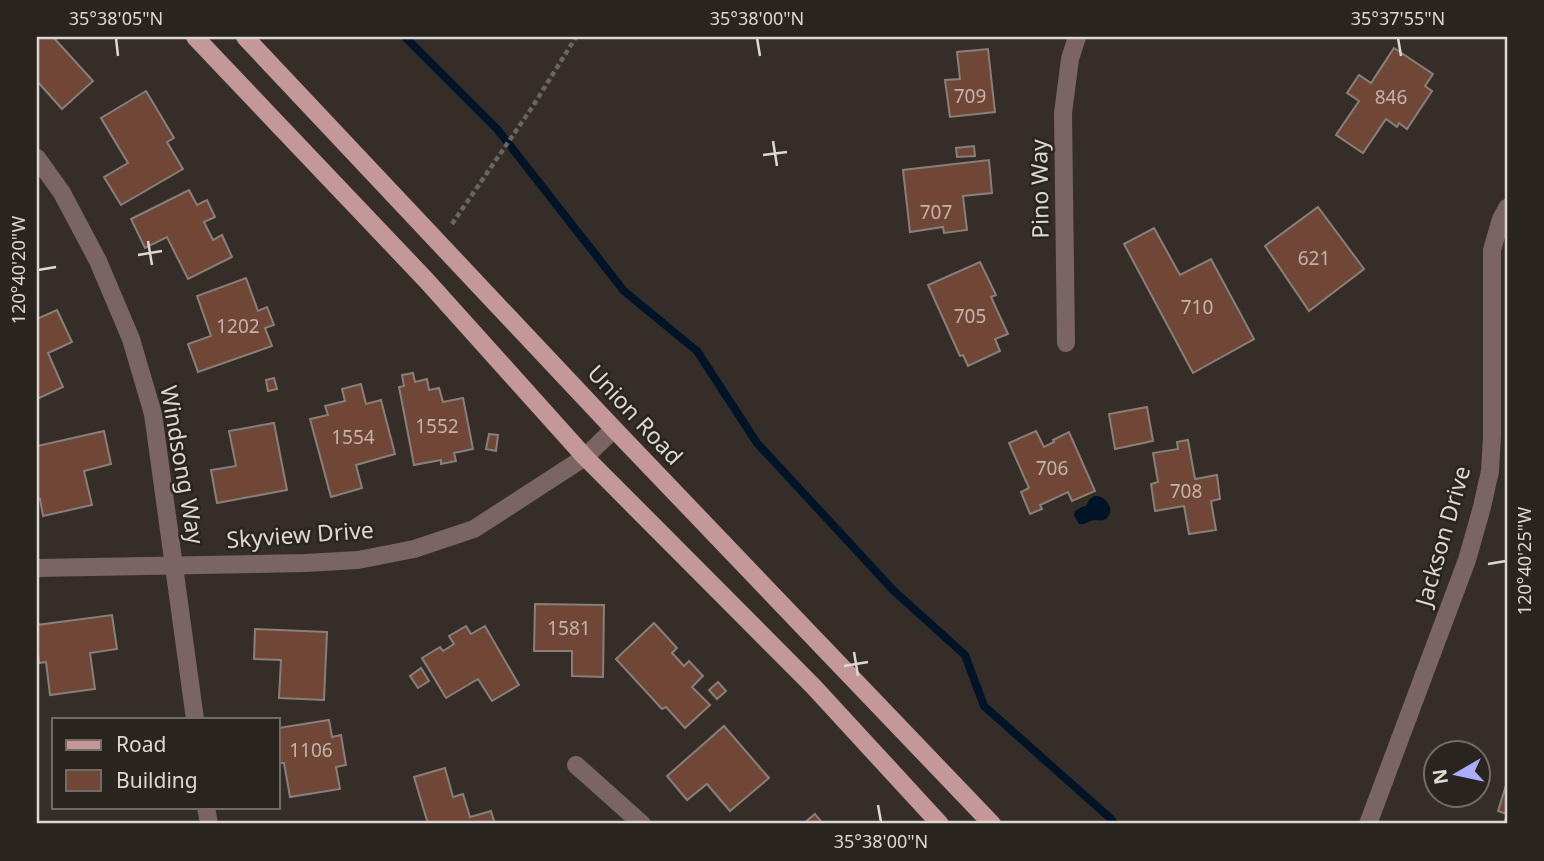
<svg xmlns="http://www.w3.org/2000/svg" width="1544" height="861" font-family="'Noto Sans',sans-serif">
<rect width="100%" height="100%" fill="#342d28"/>
<!-- water -->
<path fill="#001327" d="M 1094,496 C 1107,495 1116,511 1106,519 C 1103,521 1098,520 1095,520 C 1088,521 1085,525 1079,524 L 1074,515 L 1075,511 L 1082,507 L 1086,506 L 1089,500 Z"/>
<g fill="none" stroke-linecap="round" stroke-linejoin="round">
<!-- stream -->
<path stroke="#001327" stroke-width="8" d="M 405,37 L 497,129 L 624,291 L 697,351 L 757,443 L 894,591 L 965,655 L 984,706 L 1110,818 L 1115,824"/>
</g>
<!-- building -->
<g fill="#704736" stroke="#887f7b" stroke-width="2">
<path d="M 37,37 L 53,37 L 93,81 L 62,109 L 37,81 Z"/>
<path d="M 1394,48 L 1433,74 L 1425,86 L 1432,91 L 1407,129 L 1399,123 L 1397,127 L 1386,119 L 1363,153 L 1336,135 L 1359,101 L 1347,93 L 1359,75 L 1371,83 Z"/>
<path d="M 988,49 L 995,112 L 950,117 L 945,80 L 960,79 L 957,52 Z"/>
<path d="M 146,91 L 174,138 L 167,142 L 183,169 L 121,205 L 104,177 L 128,163 L 101,118 Z"/>
<path d="M 974,146 L 975,156 L 957,157 L 956,148 Z"/>
<path d="M 989,160 L 992,193 L 963,196 L 967,230 L 944,233 L 943,227 L 910,232 L 903,170 Z"/>
<path d="M 189,190 L 197,205 L 207,200 L 215,217 L 204,222 L 213,240 L 222,235 L 232,257 L 188,279 L 167,237 L 145,248 L 131,219 Z"/>
<path d="M 1318,207 L 1364,269 L 1309,311 L 1265,246 Z"/>
<path d="M 1154,228 L 1180,275 L 1211,259 L 1254,339 L 1193,373 L 1124,244 Z"/>
<path d="M 980,262 L 996,295 L 991,297 L 1008,334 L 995,339 L 1000,351 L 968,366 L 963,355 L 960,356 L 928,285 Z"/>
<path d="M 246,278 L 258,311 L 267,307 L 274,325 L 265,328 L 272,346 L 198,372 L 188,344 L 211,336 L 197,296 Z"/>
<path d="M 57,310 L 72,342 L 48,353 L 63,387 L 37,399 L 37,319 Z"/>
<path d="M 413,373 L 415,382 L 427,379 L 429,390 L 439,388 L 443,402 L 463,398 L 473,449 L 454,453 L 456,461 L 441,464 L 441,460 L 414,465 L 399,387 L 404,386 L 402,375 Z"/>
<path d="M 274,378 L 277,389 L 268,391 L 266,380 Z"/>
<path d="M 361,384 L 366,404 L 381,400 L 395,454 L 356,465 L 362,488 L 331,497 L 310,419 L 328,415 L 325,406 L 345,401 L 342,389 Z"/>
<path d="M 1147,407 L 1153,441 L 1115,449 L 1109,414 Z"/>
<path d="M 274,423 L 287,490 L 217,503 L 211,470 L 236,466 L 229,431 Z"/>
<path d="M 104,431 L 111,464 L 84,471 L 92,505 L 43,516 L 40,499 L 37,500 L 37,446 Z"/>
<path d="M 1036,431 L 1044,447 L 1054,442 L 1053,440 L 1069,432 L 1095,491 L 1072,501 L 1068,492 L 1040,505 L 1042,509 L 1030,514 L 1021,492 L 1029,488 L 1009,443 Z"/>
<path d="M 489,434 L 498,435 L 496,451 L 486,449 Z"/>
<path d="M 1188,440 L 1195,479 L 1217,475 L 1220,499 L 1211,501 L 1216,530 L 1189,534 L 1184,506 L 1155,511 L 1151,484 L 1158,482 L 1153,453 L 1178,449 L 1177,442 Z"/>
<path d="M 535,604 L 604,605 L 603,677 L 572,676 L 572,651 L 534,651 Z"/>
<path d="M 112,615 L 117,649 L 90,653 L 95,689 L 50,695 L 46,662 L 39,663 L 37,644 L 37,625 Z"/>
<path d="M 654,623 L 677,648 L 672,653 L 684,666 L 689,661 L 703,676 L 692,687 L 710,705 L 685,728 L 666,707 L 662,709 L 616,659 Z"/>
<path d="M 466,626 L 471,634 L 485,626 L 519,685 L 492,701 L 478,679 L 446,698 L 422,658 L 440,647 L 443,651 L 454,644 L 449,636 Z"/>
<path d="M 255,629 L 327,632 L 324,700 L 279,698 L 281,660 L 254,659 Z"/>
<path d="M 421,668 L 429,681 L 418,688 L 410,676 Z"/>
<path d="M 718,682 L 726,691 L 717,699 L 709,690 Z"/>
<path d="M 329,720 L 332,737 L 341,735 L 346,765 L 336,767 L 340,789 L 290,797 L 284,763 L 278,763 L 278,728 Z"/>
<path d="M 724,726 L 769,778 L 730,811 L 707,784 L 687,800 L 667,776 Z"/>
<path d="M 445,768 L 453,797 L 463,794 L 470,817 L 491,811 L 495,824 L 428,824 L 414,777 Z"/>
<path d="M 1507,782 L 1507,824 L 1504,824 L 1507,814 L 1498,811 Z"/>
<path d="M 815,814 L 823,824 L 803,824 Z"/>
</g>
<g fill="none" stroke-linecap="round" stroke-linejoin="round">
<!-- path -->
<path stroke="#6b6560" stroke-width="4.5" stroke-dasharray="5 3.5" stroke-linecap="butt" d="M 452,224 L 531,109 L 576,37"/>
<!-- minor -->
<g stroke="#7a6464" stroke-width="18">
<path d="M 37,158 L 62,193 L 98,261 L 131,339 L 153,414 L 195,719"/>
<path d="M 1066,343 L 1063,113 L 1070,59 L 1077,37"/>
<path d="M 37,568 L 305,563 L 358,560 L 414,549 L 474,529 L 585,457 L 614,429"/>
<path d="M 576,765 L 642,824"/>
<path d="M 206,807 L 209,824"/>
<path d="M 1368,824 L 1467,560 L 1482,507 L 1490,471 L 1492,437 L 1492,250 L 1501,219 L 1507,208"/>
</g>
<!-- major -->
<g stroke="#c49898" stroke-width="18">
<path d="M 195,37 L 426,280 L 585,457 L 813,686 L 940,824"/>
<path d="M 245,37 L 614,429 L 992,824"/>
</g>
</g>
<!-- ticks -->
<path fill="none" stroke="#ddd8d5" stroke-width="2.5" d="M 116,38 L 118,56M 757,38 L 760,56M 1398,38 L 1401,56M 773,141 L 777,166M 763,155 L 787,152M 148,241 L 152,265M 138,255 L 162,251M 38,270 L 56,267M 1488,564 L 1506,561M 854,652 L 858,676M 844,666 L 868,662M 878,805 L 881,822"/>
<g text-anchor="middle" stroke-width="5" stroke-linejoin="round" paint-order="stroke">
<!-- number labels -->
<g font-size="19" fill="#c2b4ad">
<text x="970" y="103">709</text>
<text x="1391" y="104">846</text>
<text x="936" y="219">707</text>
<text x="1314" y="265">621</text>
<text x="1197" y="314">710</text>
<text x="970" y="323">705</text>
<text x="238" y="333">1202</text>
<text x="437" y="433">1552</text>
<text x="353" y="444">1554</text>
<text x="1052" y="475">706</text>
<text x="1186" y="498">708</text>
<text x="569" y="635">1581</text>
<text x="311" y="757">1106</text>
</g>
<!-- street labels -->
<g font-size="23" fill="#ddd8d5" stroke="#2a241f">
<text transform="translate(1040 189) rotate(-91)" y="8">Pino Way</text>
<text transform="translate(635 415) rotate(47)" y="8">Union Road</text>
<text transform="translate(182 465) rotate(80)" y="8">Windsong Way</text>
<text transform="translate(300 535) rotate(-4)" y="8">Skyview Drive</text>
<text transform="translate(1443 536) rotate(-74)" y="8">Jackson Drive</text>
</g>
</g>
<!-- border -->
<rect width="1544" height="861" fill="none" stroke="#2a241f" stroke-width="77"/>
<!-- legend -->
<rect x="52" y="718" width="228" height="91" fill="#2a241f" stroke="#726c68" stroke-width="2"/>
<rect x="66" y="740" width="35" height="10" fill="#c49898" stroke="#726c68" stroke-width="2"/>
<text x="116" y="752" font-size="21" fill="#ddd8d5">Road</text>
<rect x="66" y="770" width="35" height="21" fill="#704736" stroke="#726c68" stroke-width="2"/>
<text x="116" y="788" font-size="21" fill="#ddd8d5">Building</text>
<!-- north arrow -->
<g transform="translate(1457 774) rotate(261)"><circle r="33" fill="#2a241f" stroke="#726c68" stroke-width="2"/>
<path d="M0-5L12 26L0 18L-12 26Z" fill="#abaffb"/>
<text y="-10" font-size="19" font-weight="bold" text-anchor="middle" fill="#ddd8d5">N</text>
</g>
<rect x="38" y="38" width="1468" height="784" fill="none" stroke="#ddd8d5" stroke-width="2.5"/>
<g font-size="18" text-anchor="middle" fill="#ddd8d5">
<text x="116" y="25">35°38'05"N</text>
<text x="757" y="25">35°38'00"N</text>
<text x="1398" y="25">35°37'55"N</text>
<text transform="translate(19 270) rotate(-90)" y="6">120°40'20"W</text>
<text transform="translate(1525 561) rotate(-90)" y="6">120°40'25"W</text>
<text x="881" y="848">35°38'00"N</text>
</g>
</svg>
